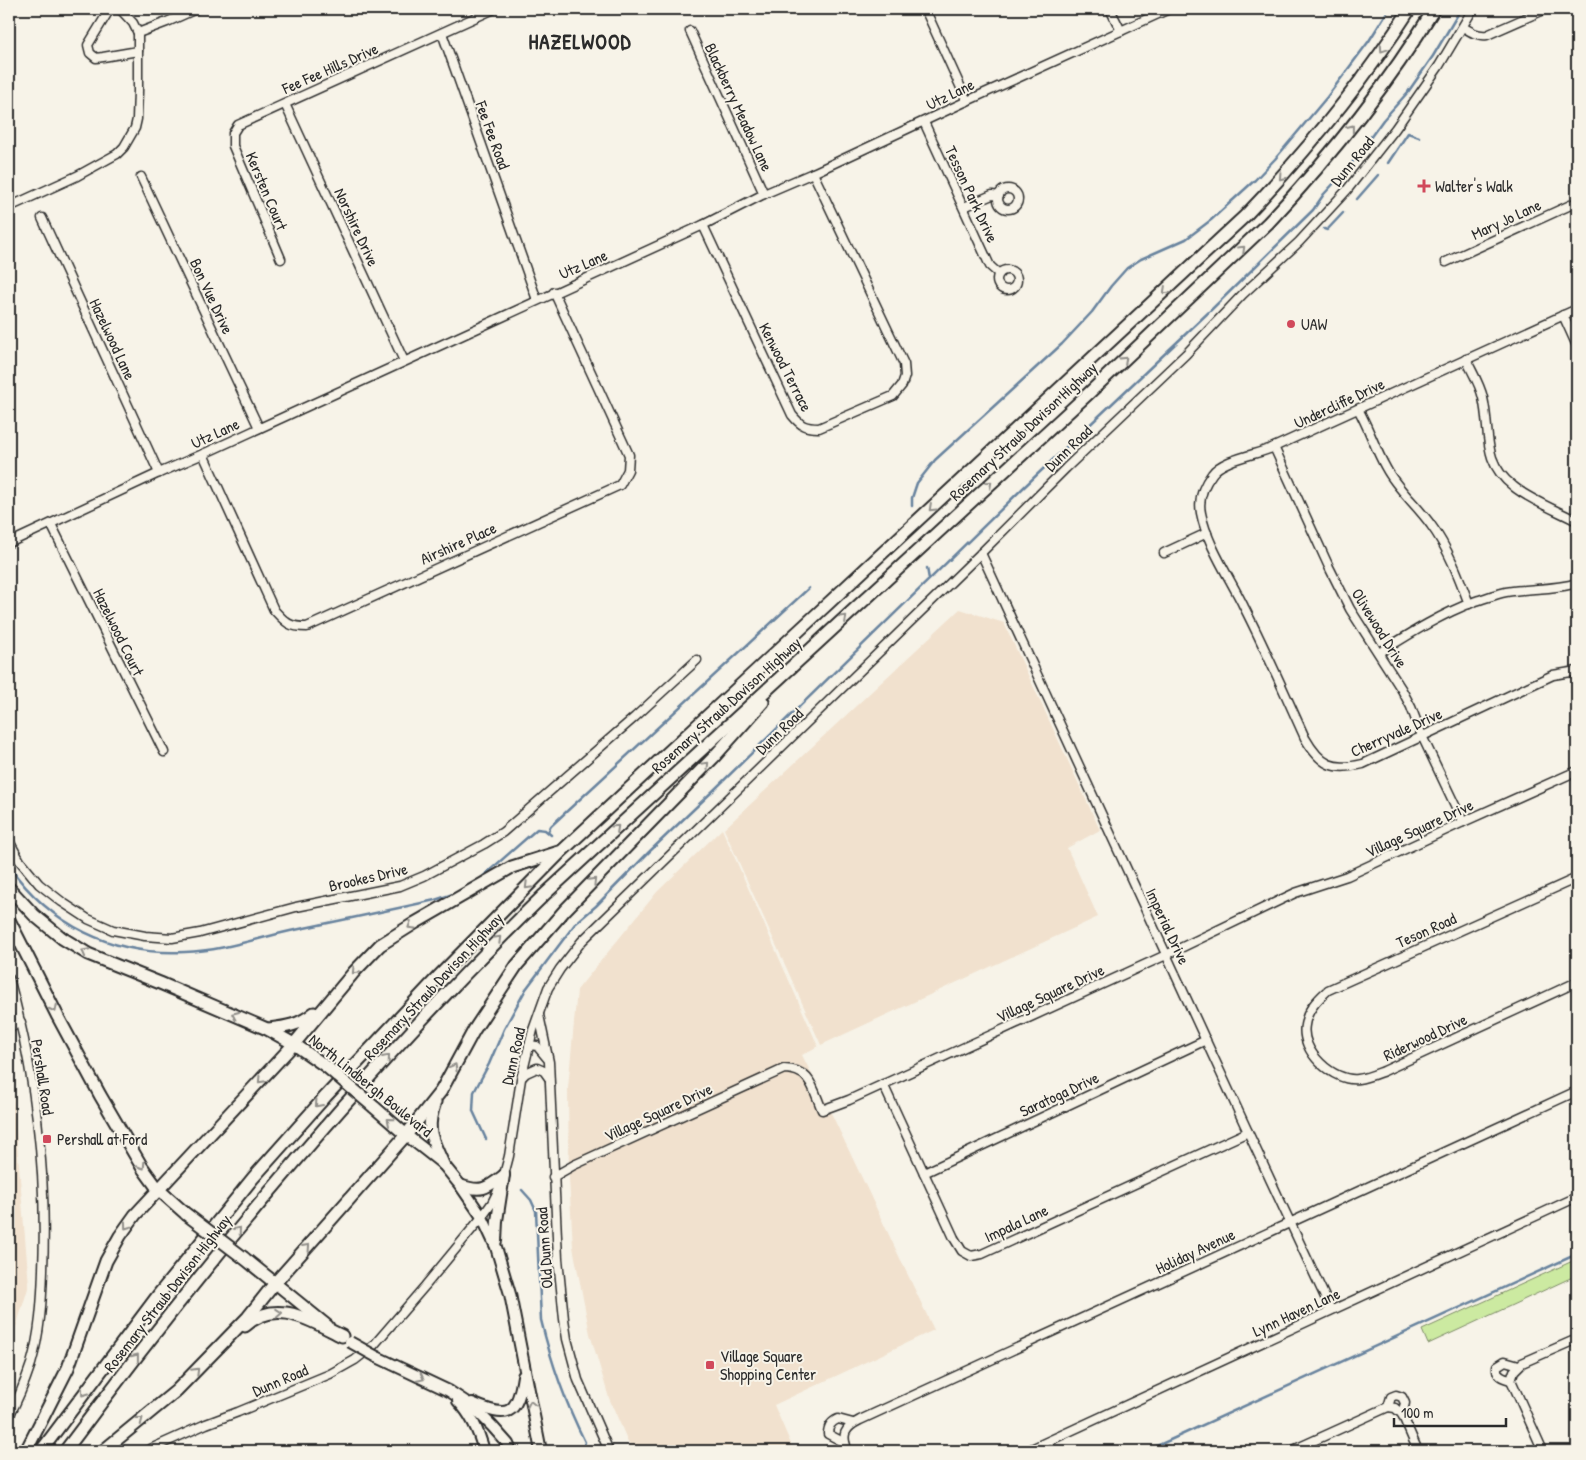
<svg xmlns="http://www.w3.org/2000/svg" width="1586" height="1460" font-family="'Patrick Hand',sans-serif">
<rect width="100%" height="100%" fill="#f7f3e8"/>
<filter id="ink" filterUnits="userSpaceOnUse"><feTurbulence type="fractalNoise" baseFrequency=".02" numOctaves="2"/><feDisplacementMap in="SourceGraphic" scale="10" xChannelSelector="R" yChannelSelector="G"/><feConvolveMatrix kernelMatrix="1 2 1 2 8 2 1 2 1" color-interpolation-filters="sRGB"/></filter>
<g filter="url(#ink)">
<!-- built -->
<g fill="#f1e1ce">
<path d="M 960,609 L 1004,623 L 1100,830 L 1067,848 L 1098,917 L 821,1045 L 724,829 Z"/>
<path d="M 722,829 L 818,1046 L 802,1055 L 834,1119 L 934,1330 L 774,1405 L 794,1451 L 632,1451 L 609,1398 L 590,1334 L 573,1247 L 569,1178 L 568,1088 L 577,990 L 657,892 Z"/>
<path d="M 9,1080 L 13,1095 L 29,1285 L 9,1350 Z"/>
</g>
<!-- green -->
<path fill="#cceaa1" stroke="#7c8a66" d="M 1577,1259 L 1577,1275 L 1428,1344 L 1422,1330 Z"/>
<g fill="none" stroke-linecap="round" stroke-linejoin="round">
<!-- stream -->
<g stroke="#68839e" stroke-width="2.5">
<path d="M 1388,163 L 1408,133 L 1419,137"/>
<path d="M 1357,199 L 1378,175"/>
<path d="M 1324,229 L 1327,230 L 1343,213"/>
<path d="M 912,506 L 912,498 L 917,483 L 935,460 L 1062,344 L 1092,312 L 1111,286 L 1127,268 L 1141,259 L 1186,239 L 1211,220 L 1255,180 L 1275,159 L 1327,97 L 1369,41 L 1389,9"/>
<path d="M 927,568 L 929,579"/>
<path d="M 548,832 L 551,826 L 566,812 L 809,588"/>
<path d="M 9,866 C 50,925 113,956 185,952 C 220,951 255,939 290,931 C 338,921 386,911 435,900 L 456,893"/>
<path d="M 480,879 L 537,829 L 545,830 L 551,835"/>
<path d="M 486,1139 L 473,1111 L 474,1092 L 489,1064 L 504,1029 L 526,989 L 575,924 L 596,906 L 649,852 L 715,789 L 1023,488 L 1211,310 L 1313,210 L 1324,194 L 1349,167 L 1383,120 L 1408,92 L 1433,56 L 1461,9"/>
<path d="M 522,1190 L 531,1200 L 536,1211 L 541,1320 C 551,1362 566,1404 585,1442 L 584,1446 L 581,1448"/>
<path d="M 1146,1451 L 1577,1254"/>
</g>
<defs>
<g id="minor">
<path d="M 110,9 L 88,45 L 90,53 L 96,58 L 103,57 L 138,51"/>
<path d="M 120,9 L 133,23 L 138,33 L 167,22 L 196,9"/>
<path d="M 925,9 L 967,101"/>
<path d="M 1110,9 L 1121,31"/>
<path d="M 1463,27 C 1471,32 1477,36 1487,35 L 1546,9"/>
<path d="M 690,31 L 764,194"/>
<path d="M 442,33 L 537,300"/>
<path d="M 285,104 L 404,361"/>
<path d="M 924,122 L 990,266 L 999,274"/>
<path d="M 141,177 L 259,428"/>
<circle cx="1008" cy="199" r="10"/>
<path d="M 9,207 L 77,176 L 117,154 L 124,147 L 135,128 L 137,119 L 138,91 L 138,33"/>
<path d="M 964,207 L 992,195 L 999,196"/>
<path d="M 42,218 L 159,473"/>
<path d="M 703,225 L 792,415 C 801,426 805,428 819,428 L 893,396 L 902,385 L 905,376 L 904,364 L 813,173"/>
<path d="M 281,259 L 233,146 L 233,133 L 238,125 L 494,9"/>
<path d="M 1446,262 L 1577,202"/>
<circle cx="1007" cy="280" r="10"/>
<path d="M 1577,309 L 1274,447 C 1257,455 1222,459 1212,474 C 1203,486 1198,499 1201,513 C 1207,545 1230,578 1244,607 C 1266,650 1285,694 1305,738 C 1321,766 1333,771 1363,764 L 1553,675 L 1577,671"/>
<path d="M 1563,315 L 1577,346"/>
<path d="M 1466,359 C 1472,372 1480,384 1483,398 C 1491,432 1481,461 1513,486 C 1528,499 1558,511 1577,521"/>
<path d="M 1358,409 C 1369,428 1375,449 1386,468 C 1397,489 1417,505 1431,525 C 1448,548 1459,577 1469,604"/>
<path d="M 1274,447 L 1329,567 L 1350,609 L 1402,690 L 1411,707 L 1422,736 L 1463,822"/>
<path d="M 203,454 L 274,610 C 286,623 289,627 307,627 L 620,485 L 628,470 L 629,455 L 554,292"/>
<path d="M 51,524 L 164,752"/>
<path d="M 9,543 L 159,473 L 203,454 L 703,225 L 764,194 L 813,173 L 967,101 L 1169,9"/>
<path d="M 981,553 L 1248,1132 L 1331,1310"/>
<path d="M 1164,553 L 1207,533"/>
<path d="M 1379,653 C 1411,633 1441,614 1476,601 C 1486,598 1496,594 1506,592 C 1530,588 1554,590 1577,583"/>
<path d="M 9,841 L 20,861 L 39,884 L 62,902 L 88,919 L 113,930 L 145,936 L 172,938 L 200,933 L 296,907 L 400,886 L 424,876 L 484,844 L 503,832 L 635,717 L 697,660"/>
<path d="M 1577,878 L 1328,990 C 1317,1000 1307,1010 1305,1025 C 1300,1051 1333,1082 1358,1079 C 1367,1078 1376,1074 1384,1071 L 1577,982"/>
<path d="M 9,978 C 35,1072 47,1173 43,1270 C 42,1302 40,1334 31,1364 C 25,1382 18,1400 9,1416"/>
<path d="M 539,1015 L 549,1062 L 558,1259 L 564,1319 L 567,1339 L 578,1380 L 609,1451"/>
<path d="M 9,1028 L 21,1022"/>
<path d="M 529,1045 L 537,1046 L 547,1058"/>
<path d="M 522,1077 L 526,1073 L 537,1068 L 544,1071 L 549,1078"/>
<path d="M 883,1084 L 954,1238 L 962,1251 L 971,1256 L 982,1254 L 1248,1132"/>
<path d="M 924,1173 L 1206,1040"/>
<path d="M 553,1177 L 574,1165 L 784,1069 C 811,1069 813,1089 822,1110 L 849,1100 L 1166,955 L 1295,893 L 1347,876 L 1463,822 L 1577,771"/>
<path d="M 1511,1380 L 1514,1371 L 1522,1363 L 1577,1339"/>
<path d="M 1511,1380 L 1543,1451"/>
<path d="M 1511,1380 C 1502,1378 1496,1376 1497,1366 L 1505,1361 L 1519,1365"/>
<path d="M 1388,1407 L 1395,1408 L 1402,1414 L 1418,1451"/>
<path d="M 1388,1407 L 1391,1397 L 1396,1395 L 1402,1397 L 1405,1403 L 1402,1414"/>
<path d="M 845,1443 L 828,1434 C 828,1426 831,1422 838,1419 L 853,1423"/>
<path d="M 146,1451 L 206,1424 L 238,1412 L 330,1374 L 355,1360 L 374,1345 L 425,1286 L 482,1217 L 492,1203 L 497,1193 L 504,1175 L 509,1156 L 521,1079 L 533,1030 L 548,988 L 560,969 L 582,941 L 981,553 L 1066,468 L 1186,354 L 1243,294 L 1299,242 L 1347,190 L 1395,129 L 1439,66 L 1473,9"/>
<path d="M 848,1451 C 841,1435 844,1428 860,1420 L 1577,1091"/>
<path d="M 1027,1451 L 1577,1197"/>
<path d="M 1291,1451 L 1388,1407"/>
</g>
<g id="major">
<path d="M 406,1135 L 443,1164 L 460,1185 L 482,1217 L 496,1247 L 510,1294 L 541,1451"/>
<path d="M 460,1185 C 482,1193 487,1188 504,1175"/>
<path d="M 496,1241 L 497,1221 L 504,1175"/>
<path d="M 275,1283 L 328,1326"/>
<path d="M 377,1357 L 449,1391 L 472,1406 L 492,1426 L 508,1444 L 511,1451"/>
<path d="M 458,1401 C 472,1415 479,1432 484,1451"/>
<path d="M 472,1403 C 508,1419 517,1416 523,1376"/>
</g>
<g id="highway">
<path d="M 9,888 L 34,915 L 62,938 L 88,954 L 160,983 L 267,1029 L 294,1044 L 327,1067"/>
<path d="M 9,920 L 58,1017 L 100,1095 L 142,1167 L 158,1189 L 186,1214"/>
<path d="M 269,1029 C 286,1027 300,1025 314,1013"/>
<path d="M 435,1102 C 425,1131 432,1138 443,1164"/>
<path d="M 374,1107 L 406,1135"/>
<path d="M 244,1258 L 275,1283"/>
<path d="M 245,1326 C 276,1297 311,1321 342,1336"/>
<path d="M 26,1451 L 68,1368 L 106,1261 L 120,1236 L 135,1215 L 294,1044 L 354,972 L 380,945 L 415,923 L 512,867 L 559,852"/>
<path d="M 41,1451 L 159,1294 L 253,1178 L 326,1096 L 439,976 L 562,851 L 1245,216 C 1306,152 1362,84 1410,9"/>
<path d="M 65,1451 C 211,1255 368,1066 544,895 L 1088,394 L 1268,223 C 1330,157 1387,86 1434,9"/>
<path d="M 103,1451 L 176,1391 L 248,1317 L 275,1283 L 406,1135 L 441,1091 L 474,1030 L 517,965 L 565,910 L 713,758 L 763,702"/>
</g>
</defs>
<!-- minor casing -->
<use href="#minor" stroke="#2b2b2b" stroke-width="11"/>
<!-- major casing -->
<use href="#major" stroke="#2b2b2b" stroke-width="14"/>
<!-- highway casing -->
<use href="#highway" stroke="#2b2b2b" stroke-width="15"/>
<!-- minor -->
<use href="#minor" stroke="#f7f3e8" stroke-width="8"/>
<!-- major -->
<use href="#major" stroke="#f7f3e8" stroke-width="10"/>
<!-- highway -->
<use href="#highway" stroke="#f7f3e8" stroke-width="11"/>
<defs>
<path id="major-bridge" d="M 350,1342 L 377,1357"/>
<g id="highway-bridge">
<path d="M 327,1067 L 374,1107"/>
<path d="M 186,1214 L 244,1258"/>
</g>
</defs>
<!-- major-bridge casing -->
<use href="#major-bridge" stroke="#2b2b2b" stroke-width="14" stroke-linecap="butt"/>
<!-- highway-bridge casing -->
<use href="#highway-bridge" stroke="#2b2b2b" stroke-width="15" stroke-linecap="butt"/>
<!-- major-bridge -->
<use href="#major-bridge" stroke="#f7f3e8" stroke-width="10"/>
<!-- highway-bridge -->
<use href="#highway-bridge" stroke="#f7f3e8" stroke-width="11"/>
</g>
<!-- one-way arrows -->
<defs><path id="oneway-chevron" d="M-2-3.5L2.5 0L-2 3.5" fill="none" stroke-width="1.6" stroke-linecap="round" stroke-linejoin="round" transform="scale(1.25)"/></defs>
<g stroke="#918f8a">
<use href="#oneway-chevron" transform="translate(1383 49) rotate(124)"/>
<use href="#oneway-chevron" transform="translate(1351 128) rotate(-52)"/>
<use href="#oneway-chevron" transform="translate(1282 177) rotate(132)"/>
<use href="#oneway-chevron" transform="translate(1242 249) rotate(-44)"/>
<use href="#oneway-chevron" transform="translate(1166 291) rotate(137)"/>
<use href="#oneway-chevron" transform="translate(1124 360) rotate(-43)"/>
<use href="#oneway-chevron" transform="translate(989 484) rotate(-43)"/>
<use href="#oneway-chevron" transform="translate(932 508) rotate(137)"/>
<use href="#oneway-chevron" transform="translate(844 618) rotate(-43)"/>
<use href="#oneway-chevron" transform="translate(706 765) rotate(-46)"/>
<use href="#oneway-chevron" transform="translate(616 828) rotate(-43)"/>
<use href="#oneway-chevron" transform="translate(593 881) rotate(-46)"/>
<use href="#oneway-chevron" transform="translate(528 886) rotate(135)"/>
<use href="#oneway-chevron" transform="translate(411 926) rotate(148)"/>
<use href="#oneway-chevron" transform="translate(498 939) rotate(-45)"/>
<use href="#oneway-chevron" transform="translate(85 952) rotate(-152)"/>
<use href="#oneway-chevron" transform="translate(355 971) rotate(133)"/>
<use href="#oneway-chevron" transform="translate(54 1009) rotate(63)"/>
<use href="#oneway-chevron" transform="translate(235 1015) rotate(-156)"/>
<use href="#oneway-chevron" transform="translate(387 1058) rotate(-49)"/>
<use href="#oneway-chevron" transform="translate(454 1067) rotate(-61)"/>
<use href="#oneway-chevron" transform="translate(261 1080) rotate(133)"/>
<use href="#oneway-chevron" transform="translate(318 1104) rotate(132)"/>
<use href="#oneway-chevron" transform="translate(390 1121) rotate(-139)"/>
<use href="#oneway-chevron" transform="translate(142 1166) rotate(57)"/>
<use href="#oneway-chevron" transform="translate(127 1226) rotate(126)"/>
<use href="#oneway-chevron" transform="translate(238 1230) rotate(-50)"/>
<use href="#oneway-chevron" transform="translate(307 1247) rotate(-48)"/>
<use href="#oneway-chevron" transform="translate(279 1313) rotate(-4)"/>
<use href="#oneway-chevron" transform="translate(136 1357) rotate(-52)"/>
<use href="#oneway-chevron" transform="translate(196 1371) rotate(-45)"/>
<use href="#oneway-chevron" transform="translate(421 1378) rotate(26)"/>
<use href="#oneway-chevron" transform="translate(84 1393) rotate(126)"/>
<use href="#oneway-chevron" transform="translate(531 1404) rotate(-102)"/>
<use href="#oneway-chevron" transform="translate(140 1420) rotate(-38)"/>
</g>
</g>
<!-- markers -->
<g fill="#d1495b" stroke="#f7f3e8" stroke-width="2">
<path d="M1421.5 178.5h5v5h5v5h-5v5h-5v-5h-5v-5h5z"/>
<circle cx="1291" cy="324" r="5"/>
<rect x="42" y="1134" width="10" height="10" rx="2.5"/>
<rect x="705" y="1360" width="10" height="10" rx="2.5"/>
</g>
<g text-anchor="middle" stroke-width="4" stroke-linejoin="round" paint-order="stroke">
<!-- street labels -->
<g font-size="16" fill="#2b2b2b" stroke="#f7f3e8">
<text transform="translate(330 68) rotate(-24)" y="6">Fee Fee Hills Drive</text>
<text transform="translate(950 94) rotate(-26)" y="6">Utz Lane</text>
<text transform="translate(739 107) rotate(65)" y="6">Blackberry Meadow Lane</text>
<text transform="translate(493 135) rotate(70)" y="6">Fee Fee Road</text>
<text transform="translate(1352 161) rotate(-51)" y="6">Dunn Road</text>
<text transform="translate(267 191) rotate(67)" y="6">Kersten Court</text>
<text transform="translate(972 194) rotate(65)" y="6">Tesson Park Drive</text>
<text transform="translate(1506 219) rotate(-25)" y="6">Mary Jo Lane</text>
<text transform="translate(357 227) rotate(65)" y="6">Norshire Drive</text>
<text transform="translate(583 264) rotate(-24)" y="6">Utz Lane</text>
<text transform="translate(212 296) rotate(65)" y="6">Bon Vue Drive</text>
<text transform="translate(113 339) rotate(65)" y="6">Hazelwood Lane</text>
<text transform="translate(786 367) rotate(63)" y="6">Kenwood Terrace</text>
<text transform="translate(1339 403) rotate(-25)" y="6">Undercliffe Drive</text>
<text transform="translate(1023 431) rotate(-43)" y="6">Rosemary Straub Davison Highway</text>
<text transform="translate(215 433) rotate(-25)" y="6">Utz Lane</text>
<text transform="translate(1068 448) rotate(-44)" y="6">Dunn Road</text>
<text transform="translate(458 543) rotate(-24)" y="6">Airshire Place</text>
<text transform="translate(1380 628) rotate(58)" y="6">Olivewood Drive</text>
<text transform="translate(119 632) rotate(64)" y="6">Hazelwood Court</text>
<text transform="translate(726 705) rotate(-42)" y="6">Rosemary Straub Davison Highway</text>
<text transform="translate(779 731) rotate(-44)" y="6">Dunn Road</text>
<text transform="translate(1396 732) rotate(-24)" y="6">Cherryvale Drive</text>
<text transform="translate(1419 828) rotate(-25)" y="6">Village Square Drive</text>
<text transform="translate(368 877) rotate(-13)" y="6">Brookes Drive</text>
<text transform="translate(1168 926) rotate(65)" y="6">Imperial Drive</text>
<text transform="translate(1426 930) rotate(-24)" y="6">Teson Road</text>
<text transform="translate(433 986) rotate(-47)" y="6">Rosemary Straub Davison Highway</text>
<text transform="translate(1050 993) rotate(-25)" y="6">Village Square Drive</text>
<text transform="translate(1425 1037) rotate(-25)" y="6">Riderwood Drive</text>
<text transform="translate(513 1056) rotate(-77)" y="6">Dunn Road</text>
<text transform="translate(43 1077) rotate(81)" y="6">Pershall Road</text>
<text transform="translate(371 1085) rotate(39)" y="6">North Lindbergh Boulevard</text>
<text transform="translate(1059 1094) rotate(-25)" y="6">Saratoga Drive</text>
<text transform="translate(658 1112) rotate(-25)" y="6">Village Square Drive</text>
<text transform="translate(1016 1223) rotate(-25)" y="6">Impala Lane</text>
<text transform="translate(544 1248) rotate(-94)" y="6">Old Dunn Road</text>
<text transform="translate(1195 1251) rotate(-25)" y="6">Holiday Avenue</text>
<text transform="translate(167 1293) rotate(-52)" y="6">Rosemary Straub Davison Highway</text>
<text transform="translate(1296 1312) rotate(-25)" y="6">Lynn Haven Lane</text>
<text transform="translate(280 1380) rotate(-23)" y="6">Dunn Road</text>
</g>
<!-- poi labels -->
<g font-size="16" fill="#2b2b2b" stroke="#f7f3e8" text-anchor="start">
<text x="1435" y="192">Walter's Walk</text>
<text x="1301" y="330">UAW</text>
<text x="57" y="1145">Pershall at Ford</text>
<text x="720" y="1362">Village Square<tspan x="720" dy="18">Shopping Center</tspan></text>
</g>
<!-- district labels -->
<g font-size="21" font-weight="bold" letter-spacing="1" fill="#2b2b2b" stroke="#f7f3e8">
<text x="580" y="49">HAZELWOOD</text>
</g>
</g>
<!-- margin -->
<rect width="1586" height="1460" fill="none" stroke="#f7f3e8" stroke-width="30"/>
<rect x="15" y="15" width="1556" height="1430" fill="none" stroke="#2b2b2b" stroke-width="2" filter="url(#ink)"/>
<!-- scale -->
<path d="M1394 1418v8h112v-8" fill="none" stroke="#2b2b2b" stroke-width="2.5"/>
<text x="1401" y="1418" font-size="15" fill="#2b2b2b" stroke="#f7f3e8" stroke-width="4" paint-order="stroke">100 m</text>
</svg>
